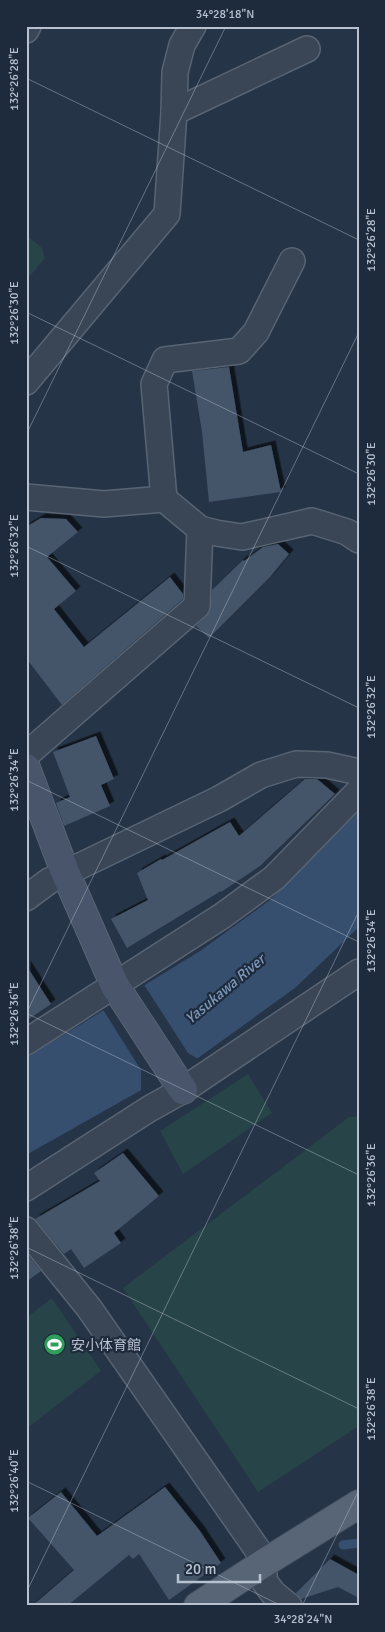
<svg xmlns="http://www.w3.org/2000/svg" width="385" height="1632" font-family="Signika,'Noto Sans JP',sans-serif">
<defs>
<filter id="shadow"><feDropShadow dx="4.5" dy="-4.5" stdDeviation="0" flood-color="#0009"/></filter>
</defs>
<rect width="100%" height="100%" fill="#253447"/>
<!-- green -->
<g fill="#274448">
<path d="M 26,235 L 42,248 L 45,258 L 26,281 Z"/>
<path d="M 248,1074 L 272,1113 L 183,1174 L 160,1131 Z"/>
<path d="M 349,1117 L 359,1117 L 359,1426 L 258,1492 L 123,1288 Z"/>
<path d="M 52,1298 L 101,1371 L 26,1429 L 26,1318 Z"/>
</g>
<!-- water -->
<path fill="#374f6f" d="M 359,811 L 359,927 L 295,988 L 198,1058 L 26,1155 L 26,1058 L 200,951 L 270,900 Z"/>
<!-- pier -->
<path fill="#253447" d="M 143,983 L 188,1053 L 200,1060 L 141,1093 L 141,1070 L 102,1008 Z"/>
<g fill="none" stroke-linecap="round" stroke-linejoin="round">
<!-- stream -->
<path stroke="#374f6f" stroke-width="9" d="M 343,1545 L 359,1543"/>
</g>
<!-- building -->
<g fill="#445469" filter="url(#shadow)">
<path d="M 229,367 L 243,452 L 271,445 L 281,492 L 209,502 L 202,432 L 192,371 Z"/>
<path d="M 41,518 L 66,519 L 78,532 L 47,557 L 76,591 L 54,609 L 84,647 L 170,577 L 183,594 L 183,599 L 62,705 L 26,658 L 26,527 Z"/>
<path d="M 278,544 L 289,554 L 270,577 L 209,638 L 196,626 L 210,612 L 212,590 L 243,560 L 244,561 L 263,547 Z"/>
<path d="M 96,736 L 114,779 L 101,785 L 110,806 L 64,826 L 56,803 L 70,797 L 53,752 Z"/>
<path d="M 305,779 L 317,779 L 335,794 L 260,866 L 221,892 L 221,891 L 127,948 L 111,919 L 148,900 L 137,873 L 161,859 L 162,860 L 230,822 L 239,836 Z"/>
<path d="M 26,965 L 51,1004 L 26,1021 Z"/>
<path d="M 123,1153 L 159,1196 L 114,1233 L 121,1243 L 84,1268 L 71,1249 L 64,1254 L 35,1219 L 100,1181 L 94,1173 Z"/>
<path d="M 26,1253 L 41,1271 L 26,1282 Z"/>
<path d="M 165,1487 L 200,1531 L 221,1563 L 169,1600 L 139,1554 L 133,1559 L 129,1555 L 67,1606 L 32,1606 L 74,1570 L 28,1518 L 61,1492 L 97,1536 Z"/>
<path d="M 330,1559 L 359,1575 L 359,1598 L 338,1587 L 301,1599 L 296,1593 Z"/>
</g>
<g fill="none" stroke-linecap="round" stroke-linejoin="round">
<defs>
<g id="street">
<path d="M 26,30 L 28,26"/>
<path d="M 174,112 L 307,49"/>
<path d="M 26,382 L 167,214 L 174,112 L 175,72 L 182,45 L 193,26"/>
<path d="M 26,497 L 104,504 L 164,499 L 200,529 L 216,533 L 242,537 L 312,521 L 347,532 L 359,540"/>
<path d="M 164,499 L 154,384 L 165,360 L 239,351 L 256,332 L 292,261"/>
<path d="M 26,755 L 197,606 L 200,529"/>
<path d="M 26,898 L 49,881 L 219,799 L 261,775 L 296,764 L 327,765 L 359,772"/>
<path d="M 26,1042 L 222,916 L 274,878 L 359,791"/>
<path d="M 26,1188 L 149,1109 L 183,1090 L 359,972"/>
<path d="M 26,1230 L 89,1308 L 257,1549 L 264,1563 L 264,1581 L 273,1593 L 289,1606"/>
</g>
<path id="secondary" d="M 26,768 L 65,872 L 115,986 L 183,1090"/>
<path id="primary" d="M 198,1606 L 264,1563 L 359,1504"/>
</defs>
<!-- street casing -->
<use href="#street" stroke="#596473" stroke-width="28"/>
<!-- secondary casing -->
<use href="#secondary" stroke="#596473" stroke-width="30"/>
<!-- primary casing -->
<use href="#primary" stroke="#444f5f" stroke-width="30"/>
<!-- street -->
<use href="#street" stroke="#3a4656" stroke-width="25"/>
<!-- secondary -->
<use href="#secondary" stroke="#48556a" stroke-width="28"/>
<!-- primary -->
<use href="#primary" stroke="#586576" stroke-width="28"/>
</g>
<!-- ticks -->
<path fill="none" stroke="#b8c1cf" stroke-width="1" stroke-opacity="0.45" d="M 26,78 L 359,240M 26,312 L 359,474M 26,435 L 226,26M 26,546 L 359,708M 26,780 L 359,942M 26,1013 L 359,1175M 26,1014 L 359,332M 26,1247 L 359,1409M 26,1481 L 282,1606M 26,1593 L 359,911M 302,1606 L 359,1490"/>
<!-- icons -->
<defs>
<symbol id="stadium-disc" viewBox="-11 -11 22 22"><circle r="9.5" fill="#2e9e5b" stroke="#1e2b3c"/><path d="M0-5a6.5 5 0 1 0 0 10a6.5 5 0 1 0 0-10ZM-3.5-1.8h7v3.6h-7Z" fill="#fff"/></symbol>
</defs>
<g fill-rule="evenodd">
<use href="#stadium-disc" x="42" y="1332" width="25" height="25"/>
</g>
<g text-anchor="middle" stroke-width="4.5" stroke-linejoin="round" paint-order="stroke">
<!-- poi labels -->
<g font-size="14" fill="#b8c1cf" stroke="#1e2b3c" text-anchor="start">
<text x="71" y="1350">安小体育館</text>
</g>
<!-- water labels -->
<g font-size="15" font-style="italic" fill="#7c97b9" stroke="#1e2b3c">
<text transform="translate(225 989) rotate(-40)" y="5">Yasukawa River</text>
</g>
</g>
<!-- border -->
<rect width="385" height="1632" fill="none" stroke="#1e2b3c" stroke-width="55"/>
<!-- scale -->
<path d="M178 1574v8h82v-8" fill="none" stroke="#b8c1cf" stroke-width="2.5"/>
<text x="185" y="1574" font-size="15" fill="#b8c1cf" stroke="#1e2b3c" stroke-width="4" paint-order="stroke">20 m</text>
<rect x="28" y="28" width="330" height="1576" fill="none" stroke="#b8c1cf" stroke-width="2"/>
<g font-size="12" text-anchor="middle" fill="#b8c1cf">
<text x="225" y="18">34°28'18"N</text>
<text transform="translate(14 79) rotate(-90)" y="4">132°26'28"E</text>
<text transform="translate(371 240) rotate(-90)" y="4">132°26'28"E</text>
<text transform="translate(14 313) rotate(-90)" y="4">132°26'30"E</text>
<text transform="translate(371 474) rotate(-90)" y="4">132°26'30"E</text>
<text transform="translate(14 546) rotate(-90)" y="4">132°26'32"E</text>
<text transform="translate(371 707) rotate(-90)" y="4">132°26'32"E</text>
<text transform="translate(14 780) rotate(-90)" y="4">132°26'34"E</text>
<text transform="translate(371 941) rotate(-90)" y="4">132°26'34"E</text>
<text transform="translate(14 1014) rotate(-90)" y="4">132°26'36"E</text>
<text transform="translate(371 1175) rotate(-90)" y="4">132°26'36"E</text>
<text transform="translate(14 1248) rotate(-90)" y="4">132°26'38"E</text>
<text transform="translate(371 1409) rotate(-90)" y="4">132°26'38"E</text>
<text transform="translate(14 1481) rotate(-90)" y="4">132°26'40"E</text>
<text x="303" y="1623">34°28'24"N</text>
</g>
</svg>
